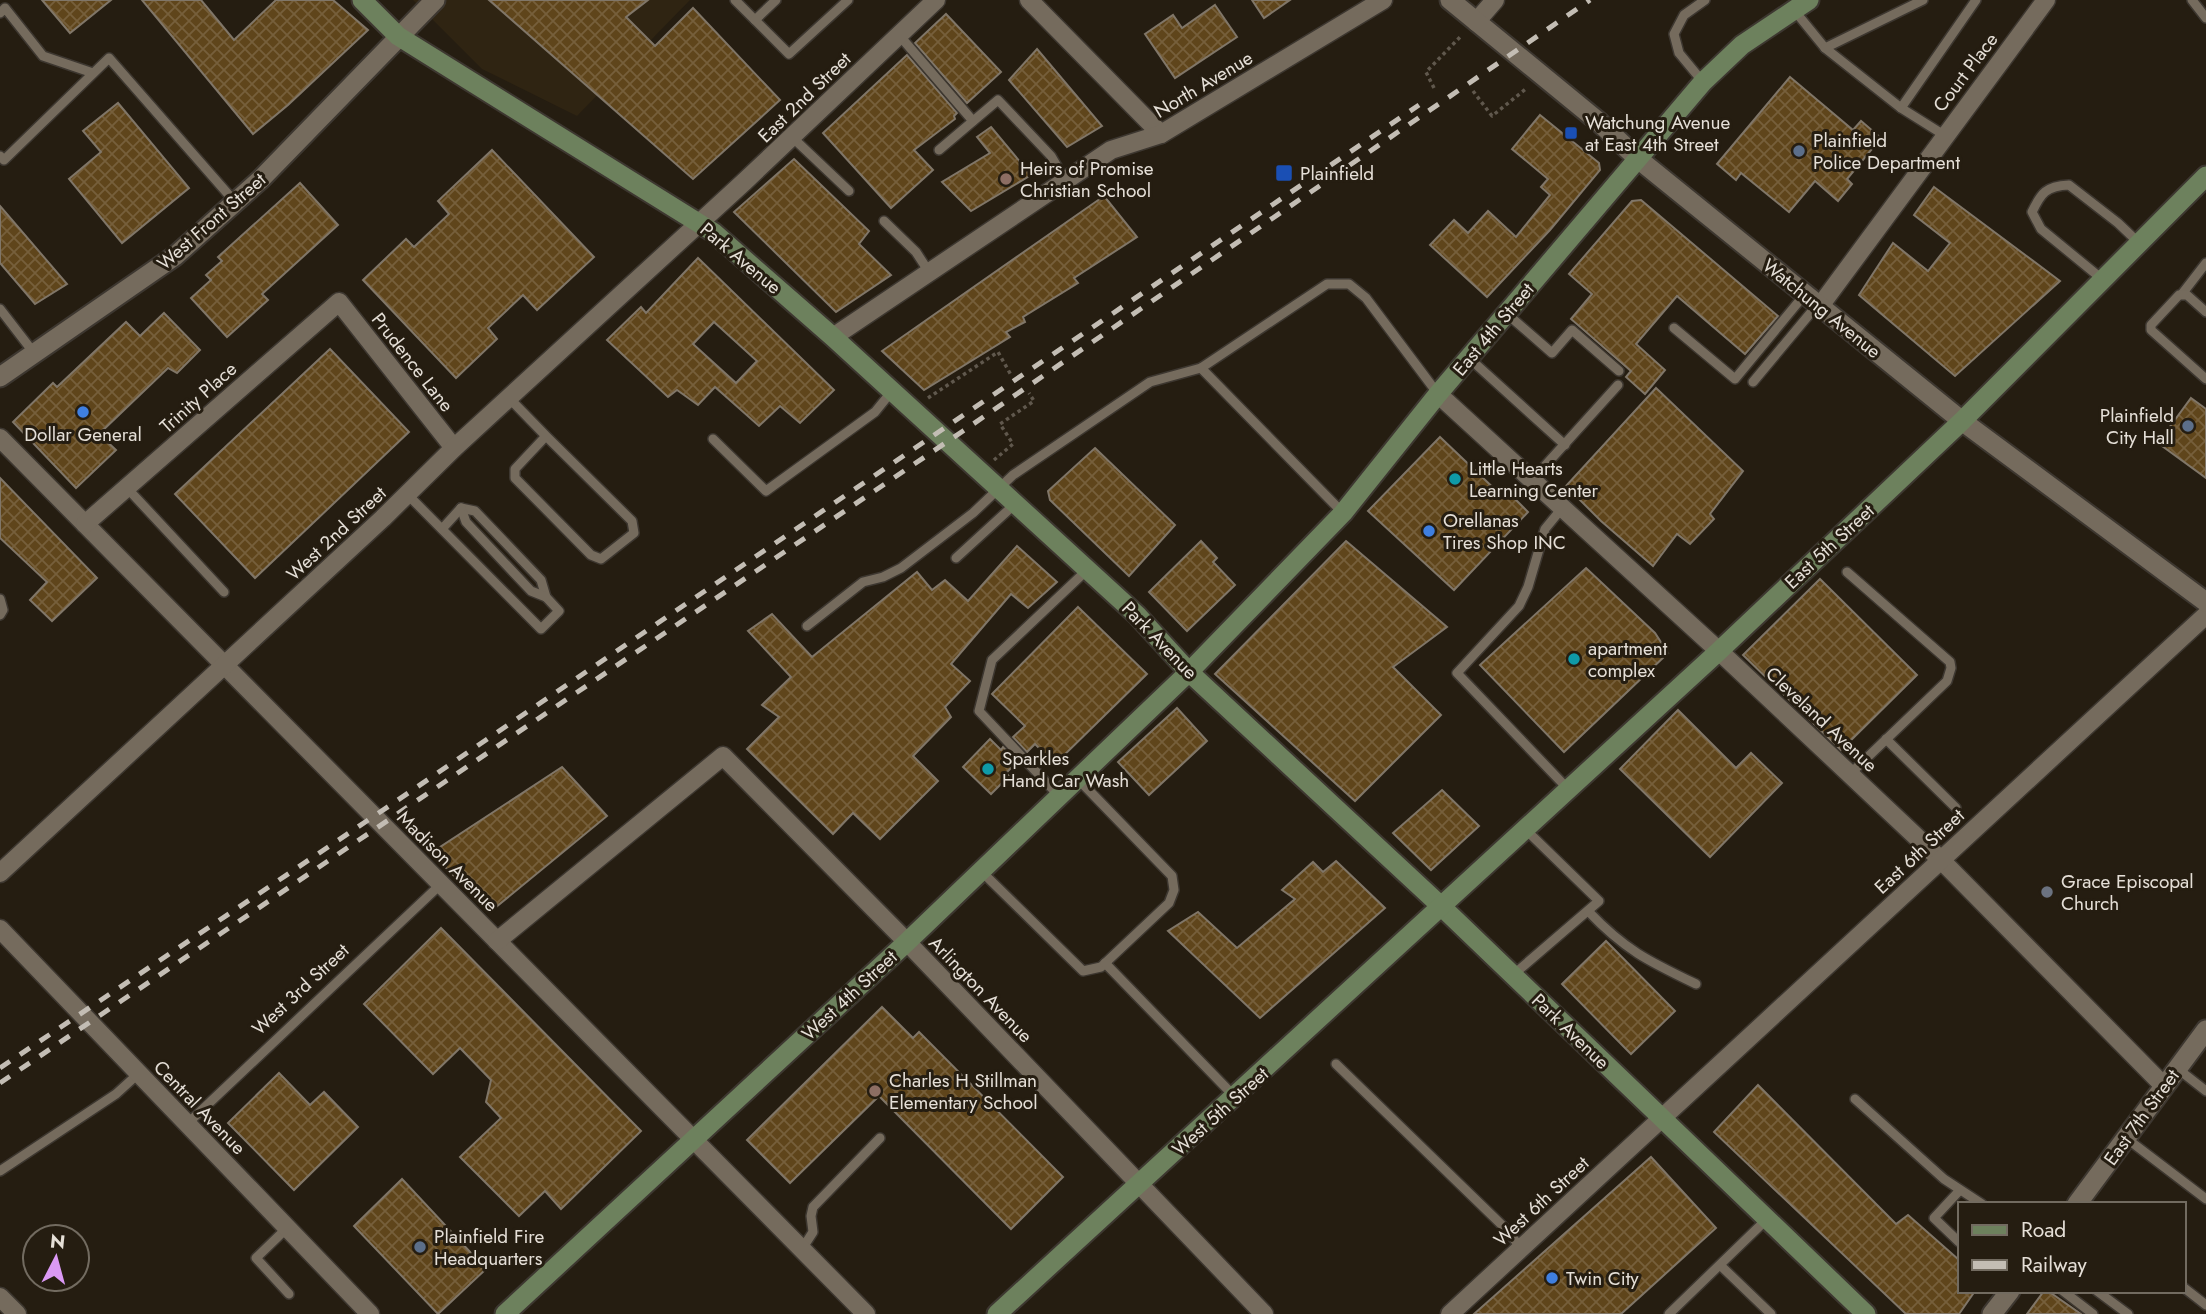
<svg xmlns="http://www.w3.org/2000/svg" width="2206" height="1314" font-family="Jost,sans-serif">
<defs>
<pattern id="building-cross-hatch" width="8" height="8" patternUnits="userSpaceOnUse" patternTransform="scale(1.75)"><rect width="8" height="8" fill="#5f451b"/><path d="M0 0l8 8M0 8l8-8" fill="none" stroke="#765f3b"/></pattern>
</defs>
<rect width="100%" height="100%" fill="#251d11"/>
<!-- built -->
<path fill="#2f2412" d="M 413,0 L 690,0 L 577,116 L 482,69 Z"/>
<!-- building -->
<g fill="url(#building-cross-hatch)" stroke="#807668" stroke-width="2" fill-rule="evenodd">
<path d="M 42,0 L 111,0 L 70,33 Z"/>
<path d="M 142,0 L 201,0 L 234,40 L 276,0 L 333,0 L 368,30 L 288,105 L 253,134 Z"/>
<path d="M 489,0 L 648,0 L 626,17 L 655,46 L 693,8 L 780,100 L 693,179 Z"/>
<path d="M 1252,0 L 1290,0 L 1264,18 Z"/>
<path d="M 1215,5 L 1237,37 L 1175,78 L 1145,34 L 1173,15 L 1182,28 Z"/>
<path d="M 946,14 L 1001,72 L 967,103 L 915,43 Z"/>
<path d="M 1037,49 L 1102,126 L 1067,147 L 1009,80 Z"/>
<path d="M 907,55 L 957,113 L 954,116 L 955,119 L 914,150 L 933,170 L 891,208 L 823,133 Z"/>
<path d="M 1790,77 L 1853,130 L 1861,121 L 1881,138 L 1847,179 L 1852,184 L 1838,201 L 1815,181 L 1789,212 L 1741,173 L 1736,180 L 1717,164 Z"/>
<path d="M 118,103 L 189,188 L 122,243 L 69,179 L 101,152 L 83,131 Z"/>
<path d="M 1540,115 L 1599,163 L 1600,170 L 1550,230 L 1487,297 L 1430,245 L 1454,220 L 1468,233 L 1488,211 L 1516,237 L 1550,195 L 1541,187 L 1548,179 L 1512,149 Z"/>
<path d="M 991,127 L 1031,175 L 971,211 L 942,182 L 990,153 L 977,137 Z"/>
<path d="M 492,150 L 594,257 L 537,310 L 523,295 L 488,328 L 497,339 L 456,378 L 363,280 L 406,239 L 414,247 L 449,214 L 438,201 Z"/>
<path d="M 794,159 L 869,231 L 859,244 L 891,275 L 836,312 L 734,212 Z"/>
<path d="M 300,183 L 338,225 L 262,294 L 268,300 L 227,337 L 191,298 L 211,280 L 206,275 L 222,261 L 218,257 Z"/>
<path d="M 1934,187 L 2060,281 L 1955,376 L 1859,295 L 1893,243 L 1928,271 L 1950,243 L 1914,215 Z"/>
<path d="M 1104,196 L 1137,237 L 1074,278 L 1078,283 L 1023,317 L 1025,322 L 1006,332 L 1010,337 L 924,390 L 882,351 Z"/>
<path d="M 1641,200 L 1778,316 L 1745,354 L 1677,296 L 1636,344 L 1665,370 L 1645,394 L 1626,377 L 1631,371 L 1571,319 L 1592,294 L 1569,274 L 1632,201 Z"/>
<path d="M 0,206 L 67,284 L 35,304 L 0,263 Z"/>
<path d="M 698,258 L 834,390 L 800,423 L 780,406 L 759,426 L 715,387 L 698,405 L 677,390 L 668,397 L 607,340 L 641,307 L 646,313 ZM 714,322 L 757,361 L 736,383 L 693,344 Z"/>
<path d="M 164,313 L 200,350 L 177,373 L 168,368 L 99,434 L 116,450 L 76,488 L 13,422 L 53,383 L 57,387 L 126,322 L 140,336 Z"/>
<path d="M 330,349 L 409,432 L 255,578 L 175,494 Z"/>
<path d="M 1656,388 L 1743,471 L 1710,514 L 1714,519 L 1690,544 L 1677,534 L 1653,566 L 1601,521 L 1566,486 Z"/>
<path d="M 2191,398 L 2206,409 L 2206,478 L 2158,443 Z"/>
<path d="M 1440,437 L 1503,497 L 1508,492 L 1528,512 L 1454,590 L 1368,511 Z"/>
<path d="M 1095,448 L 1175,525 L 1129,576 L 1050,500 L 1048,491 Z"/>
<path d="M 0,478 L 97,578 L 52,621 L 30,600 L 47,582 L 0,538 Z"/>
<path d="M 1201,541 L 1217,558 L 1213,562 L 1235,585 L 1187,631 L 1149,592 Z"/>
<path d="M 1346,541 L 1447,627 L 1393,667 L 1441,715 L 1355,801 L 1215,674 Z"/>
<path d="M 1017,546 L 1057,582 L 1028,608 L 1011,594 L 951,664 L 970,681 L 945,707 L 951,717 L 913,756 L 938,781 L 880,839 L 853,813 L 833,834 L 747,749 L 779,717 L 762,705 L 791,677 L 748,631 L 772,614 L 812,657 L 917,572 L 932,590 L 945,580 L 968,601 Z"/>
<path d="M 1586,568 L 1655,633 L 1668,653 L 1564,752 L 1480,665 Z"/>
<path d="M 1820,579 L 1917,675 L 1841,750 L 1743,655 Z"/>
<path d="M 1078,607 L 1147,674 L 1055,764 L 1035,744 L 1027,752 L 1013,737 L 1025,726 L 992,694 Z"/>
<path d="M 1177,708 L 1207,741 L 1149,795 L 1118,762 Z"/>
<path d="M 1678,710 L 1736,768 L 1751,753 L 1782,783 L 1710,857 L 1620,769 Z"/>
<path d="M 990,739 L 1001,750 L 1003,747 L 1017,762 L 1006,773 L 1009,776 L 991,794 L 963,767 Z"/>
<path d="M 562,767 L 607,816 L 490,912 L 431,853 Z"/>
<path d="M 1442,790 L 1479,826 L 1431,870 L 1393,833 Z"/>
<path d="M 1336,861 L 1385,908 L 1260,1018 L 1168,931 L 1198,912 L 1237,948 L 1295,899 L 1282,890 L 1313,862 L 1323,872 Z"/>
<path d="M 441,928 L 641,1131 L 561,1209 L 545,1191 L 519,1216 L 460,1157 L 501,1118 L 486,1102 L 491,1080 L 460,1048 L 433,1074 L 364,1004 Z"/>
<path d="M 1606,941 L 1675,1011 L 1631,1054 L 1562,984 Z"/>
<path d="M 882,1007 L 913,1038 L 919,1032 L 1063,1177 L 1011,1229 L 879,1096 L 790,1183 L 747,1140 Z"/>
<path d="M 279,1073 L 310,1105 L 324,1092 L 358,1127 L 294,1190 L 228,1123 Z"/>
<path d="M 1758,1085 L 1896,1224 L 1908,1215 L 1959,1260 L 1959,1291 L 1975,1291 L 1959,1314 L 1906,1314 L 1714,1132 Z"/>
<path d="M 1651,1157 L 1716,1228 L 1621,1314 L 1474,1314 Z"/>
<path d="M 402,1179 L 486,1269 L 438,1314 L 354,1226 Z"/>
<path d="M 2044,1291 L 2048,1291 L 2081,1314 L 2027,1314 Z"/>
</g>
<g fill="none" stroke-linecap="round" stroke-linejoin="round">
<defs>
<g id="service">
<path d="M 735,0 L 789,54 L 848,0"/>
<path d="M 2192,0 L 2206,18"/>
<path d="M 1794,10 L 1825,48 L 1901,108 L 1944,135"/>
<path d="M 0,13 L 5,8 L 43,56 L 93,73"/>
<path d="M 755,20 L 776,0"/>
<path d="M 899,35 L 973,121"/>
<path d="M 1825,48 L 1923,0"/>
<path d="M 1703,82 L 1679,53 L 1674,34 L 1684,15 L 1705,0"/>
<path d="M 1901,108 L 1976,0"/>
<path d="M 792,137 L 849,191"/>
<path d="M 939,150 L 998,100 L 1051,156 L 1065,180"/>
<path d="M 0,156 L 4,160 L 109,58 L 235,202"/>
<path d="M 884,221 L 916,252 L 929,272"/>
<path d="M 2102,279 L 2041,229 L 2032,212 C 2041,193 2046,186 2069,185 L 2118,223 L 2139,243"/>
<path d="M 2182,294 L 2206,263"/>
<path d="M 0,309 L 34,353"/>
<path d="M 2206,312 L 2187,295 L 2179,295 L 2151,325 L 2151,330 L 2206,379"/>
<path d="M 1506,313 L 1552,353 L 1572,330 L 1619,371"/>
<path d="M 1674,328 L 1735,379 L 1805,294"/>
<path d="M 1469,358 L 1565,445"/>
<path d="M 1201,368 L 1343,513"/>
<path d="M 1753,382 L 1818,304"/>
<path d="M 509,398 L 546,436 L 515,469 L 515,478 L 591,555 L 601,559 L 634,533 L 632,521 L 546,436"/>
<path d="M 713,439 L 766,491 L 875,412 L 892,391"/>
<path d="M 1533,479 L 1618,385"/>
<path d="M 127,488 L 224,592"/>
<path d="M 407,494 L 541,629 L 559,611 L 546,597 L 541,580 L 475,511 L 461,508"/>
<path d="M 1563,507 L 1545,529 L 1528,587 L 1519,606 L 1457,673 L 1568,789"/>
<path d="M 461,508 L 466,522 L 531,591 L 546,597"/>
<path d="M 442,529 L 461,508"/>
<path d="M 956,558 L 1015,504"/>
<path d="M 1847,572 L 1950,662 L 1951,668 L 1947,681 L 1850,774"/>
<path d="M 0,599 L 3,610 L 0,615"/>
<path d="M 807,626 L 863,582 L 883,577 L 901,568 L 973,513 L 1013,475 L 1150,382 L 1201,368 L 1327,284 L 1349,284 L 1366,298 L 1438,394"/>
<path d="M 1886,739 L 1956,808"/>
<path d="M 1059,796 L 979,711 L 992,660 L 1087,570"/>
<path d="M 981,871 L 1083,971 L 1101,967 L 1169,903 L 1174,890 L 1172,876 L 1078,779"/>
<path d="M 1588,911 C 1625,950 1648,961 1696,984"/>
<path d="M 1105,963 L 1234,1096"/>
<path d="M 1513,975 L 1599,901 L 1525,829"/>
<path d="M 1336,1064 L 1506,1229 L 1521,1248"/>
<path d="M 2178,1069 L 2206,1091"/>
<path d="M 1855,1099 L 1944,1179 L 1982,1204"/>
<path d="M 187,1124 L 441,884"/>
<path d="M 2126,1138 L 2206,1199"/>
<path d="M 0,1171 L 116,1094 L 138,1074"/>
<path d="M 287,1228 L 256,1258 L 289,1294"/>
<path d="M 1959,1242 L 1934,1218 L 1960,1190"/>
<path d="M 802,1249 L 813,1232 L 811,1216 L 813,1207 L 880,1138"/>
<path d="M 1720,1265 L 1771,1314"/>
<path d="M 2183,1287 L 2206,1305"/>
<path d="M 2063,1291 L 2093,1314"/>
<path d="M 2097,1291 L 2128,1314"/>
<path d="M 1669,1314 L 1767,1219"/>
</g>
<g id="minor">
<path d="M 1029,0 L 1161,134"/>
<path d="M 1476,22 L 1495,0"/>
<path d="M 1820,306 L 2046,0"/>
<path d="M 833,337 L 1111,150 L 1161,134 L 1383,0"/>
<path d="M 1438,394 L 1719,651 L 1941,860 L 2164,1086"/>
<path d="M 0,438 L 866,1314"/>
<path d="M 85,524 L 339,302 L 454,448"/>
<path d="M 0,873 L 383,518 L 454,448 L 744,182 L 936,0"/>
<path d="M 0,929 L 370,1314"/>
<path d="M 497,941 L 723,756 L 907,942 L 1264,1314"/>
<path d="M 0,1297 L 17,1314"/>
<path d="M 1450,1314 L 2206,615"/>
</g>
<g id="tertiary">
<path d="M 1450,0 L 1599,122 L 1637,158 L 1962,421 L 2206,602"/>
<path d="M 0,377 L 175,256 L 261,179 L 435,0"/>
<path d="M 2077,1204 L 2206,1030"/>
<path d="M 1992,1314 L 2010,1291"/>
</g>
<g id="secondary">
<path d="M 362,0 L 398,36 L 713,232 L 833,337 L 1137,615 L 1189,672 L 1442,907 L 1866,1314"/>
<path d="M 505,1314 L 907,942 L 1189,672 L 1343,513 L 1438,394 L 1703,82 L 1742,45 L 1809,0"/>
<path d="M 997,1314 L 1719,651 L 1962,421 L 2206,176"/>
</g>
</defs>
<!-- service casing -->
<use href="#service" stroke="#3d3730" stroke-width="12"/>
<!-- minor casing -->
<use href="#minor" stroke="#3d3730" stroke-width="21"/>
<!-- tertiary casing -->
<use href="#tertiary" stroke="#3d3730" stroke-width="23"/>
<!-- secondary casing -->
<use href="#secondary" stroke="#3d3730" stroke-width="23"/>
<!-- path -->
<g stroke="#60584d" stroke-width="3.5" stroke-dasharray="3.5 3.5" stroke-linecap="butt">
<path d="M 1434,88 L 1426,72 L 1462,35"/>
<path d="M 1473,91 L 1492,116 L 1527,88"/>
<path d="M 928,398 L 998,352 L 1011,375"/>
<path d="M 994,460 L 1013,444 L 1000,424 L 1034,401 L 1029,393"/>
</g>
<!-- service -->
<use href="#service" stroke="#756b5d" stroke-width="9"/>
<!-- minor -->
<use href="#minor" stroke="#756b5d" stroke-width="18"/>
<!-- tertiary -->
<use href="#tertiary" stroke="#756b5d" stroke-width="19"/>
<!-- secondary -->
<use href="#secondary" stroke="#6d815d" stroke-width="19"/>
<!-- rail -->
<g stroke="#c3bdb4" stroke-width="5" stroke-dasharray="12 12" stroke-linecap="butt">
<path d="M 0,1068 L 389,806 L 1419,105"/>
<path d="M 0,1083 L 963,431 L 1590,0"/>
</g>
</g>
<!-- markers -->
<g fill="#1a4fb4" stroke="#251d11" stroke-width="2.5">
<rect x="1564" y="126" width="14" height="14" rx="3.5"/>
<rect x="1275" y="164" width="18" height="18" rx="3.5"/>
</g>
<g fill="#5c6f8a" stroke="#251d11" stroke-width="2.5">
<circle cx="1799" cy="151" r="7"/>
<circle cx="2188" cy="426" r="7"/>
<circle cx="420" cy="1247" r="7"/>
</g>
<g fill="#8d6e63" stroke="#251d11" stroke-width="2.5">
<circle cx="1006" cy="179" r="7"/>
<circle cx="875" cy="1091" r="7"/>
</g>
<g fill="#3f7fe0" stroke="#251d11" stroke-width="2.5">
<circle cx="83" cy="412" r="7"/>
<circle cx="1429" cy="531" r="7"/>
<circle cx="1552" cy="1278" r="7"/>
</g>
<g fill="#0f9aa8" stroke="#251d11" stroke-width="2.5">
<circle cx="1455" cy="479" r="7"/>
<circle cx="1574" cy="659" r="7"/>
<circle cx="988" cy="769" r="7"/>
</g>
<circle fill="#6b7280" stroke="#251d11" stroke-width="2.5" cx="2047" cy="892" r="7"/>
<g text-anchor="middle" stroke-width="6" stroke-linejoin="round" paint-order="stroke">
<!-- street labels -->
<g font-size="19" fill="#e5dfd7" stroke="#251d11">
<text transform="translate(1965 72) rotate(-53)" y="7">Court Place</text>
<text transform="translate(1203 84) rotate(-31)" y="7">North Avenue</text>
<text transform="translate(804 97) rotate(-44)" y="7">East 2nd Street</text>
<text transform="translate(211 221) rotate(-41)" y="7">West Front Street</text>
<text transform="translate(741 258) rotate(40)" y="7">Park Avenue</text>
<text transform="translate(1822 308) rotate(39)" y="7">Watchung Avenue</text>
<text transform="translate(1493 329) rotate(-50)" y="7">East 4th Street</text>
<text transform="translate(413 362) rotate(52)" y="7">Prudence Lane</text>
<text transform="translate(198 397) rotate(-42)" y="7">Trinity Place</text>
<text transform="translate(336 533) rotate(-43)" y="7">West 2nd Street</text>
<text transform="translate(1829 546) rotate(-43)" y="7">East 5th Street</text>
<text transform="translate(1160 640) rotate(46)" y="7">Park Avenue</text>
<text transform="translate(1822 719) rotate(43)" y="7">Cleveland Avenue</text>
<text transform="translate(1919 851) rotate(-43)" y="7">East 6th Street</text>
<text transform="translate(448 861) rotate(45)" y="7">Madison Avenue</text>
<text transform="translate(300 989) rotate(-43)" y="7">West 3rd Street</text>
<text transform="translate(981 989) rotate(46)" y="7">Arlington Avenue</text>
<text transform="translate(849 995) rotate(-43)" y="7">West 4th Street</text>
<text transform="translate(1571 1031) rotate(44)" y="7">Park Avenue</text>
<text transform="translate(200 1107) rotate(46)" y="7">Central Avenue</text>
<text transform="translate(1220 1111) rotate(-42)" y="7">West 5th Street</text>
<text transform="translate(2141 1117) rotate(-54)" y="7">East 7th Street</text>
<text transform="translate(1541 1201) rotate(-43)" y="7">West 6th Street</text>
</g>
<!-- poi labels -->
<g font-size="19" fill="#e5dfd7" stroke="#251d11" text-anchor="start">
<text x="1585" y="129">Watchung Avenue<tspan x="1585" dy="22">at East 4th Street</tspan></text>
<text x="1813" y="147">Plainfield<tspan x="1813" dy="22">Police Department</tspan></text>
<text x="1020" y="175">Heirs of Promise<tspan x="1020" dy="22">Christian School</tspan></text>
<text x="1300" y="180">Plainfield</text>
<text x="2174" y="422" text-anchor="end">Plainfield<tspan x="2174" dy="22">City Hall</tspan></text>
<text x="83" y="441" text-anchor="middle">Dollar General</text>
<text x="1469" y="475">Little Hearts<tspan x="1469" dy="22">Learning Center</tspan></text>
<text x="1443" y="527">Orellanas<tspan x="1443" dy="22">Tires Shop INC</tspan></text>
<text x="1588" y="655">apartment<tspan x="1588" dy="22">complex</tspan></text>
<text x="1002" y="765">Sparkles<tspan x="1002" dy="22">Hand Car Wash</tspan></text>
<text x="2061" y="888">Grace Episcopal<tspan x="2061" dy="22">Church</tspan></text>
<text x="889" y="1087">Charles H Stillman<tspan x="889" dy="22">Elementary School</tspan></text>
<text x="434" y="1243">Plainfield Fire<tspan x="434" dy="22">Headquarters</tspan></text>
<text x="1566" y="1285">Twin City</text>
</g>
</g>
<!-- legend -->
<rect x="1958" y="1202" width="228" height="91" fill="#251d11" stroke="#726b60" stroke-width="2"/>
<rect x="1972" y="1225" width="35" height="10" fill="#6d815d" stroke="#726b60" stroke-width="2"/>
<text x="2021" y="1237" font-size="21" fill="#e5dfd7">Road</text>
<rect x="1972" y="1260" width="35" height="10" fill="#c3bdb4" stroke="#726b60" stroke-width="2"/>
<text x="2021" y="1272" font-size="21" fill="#e5dfd7">Railway</text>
<!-- north arrow -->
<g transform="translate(56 1258) rotate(6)"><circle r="33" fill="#251d11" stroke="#726b60" stroke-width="2"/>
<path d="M0-5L12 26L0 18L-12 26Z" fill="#db99f5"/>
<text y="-10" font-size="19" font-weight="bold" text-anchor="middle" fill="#e5dfd7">N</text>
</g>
</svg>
